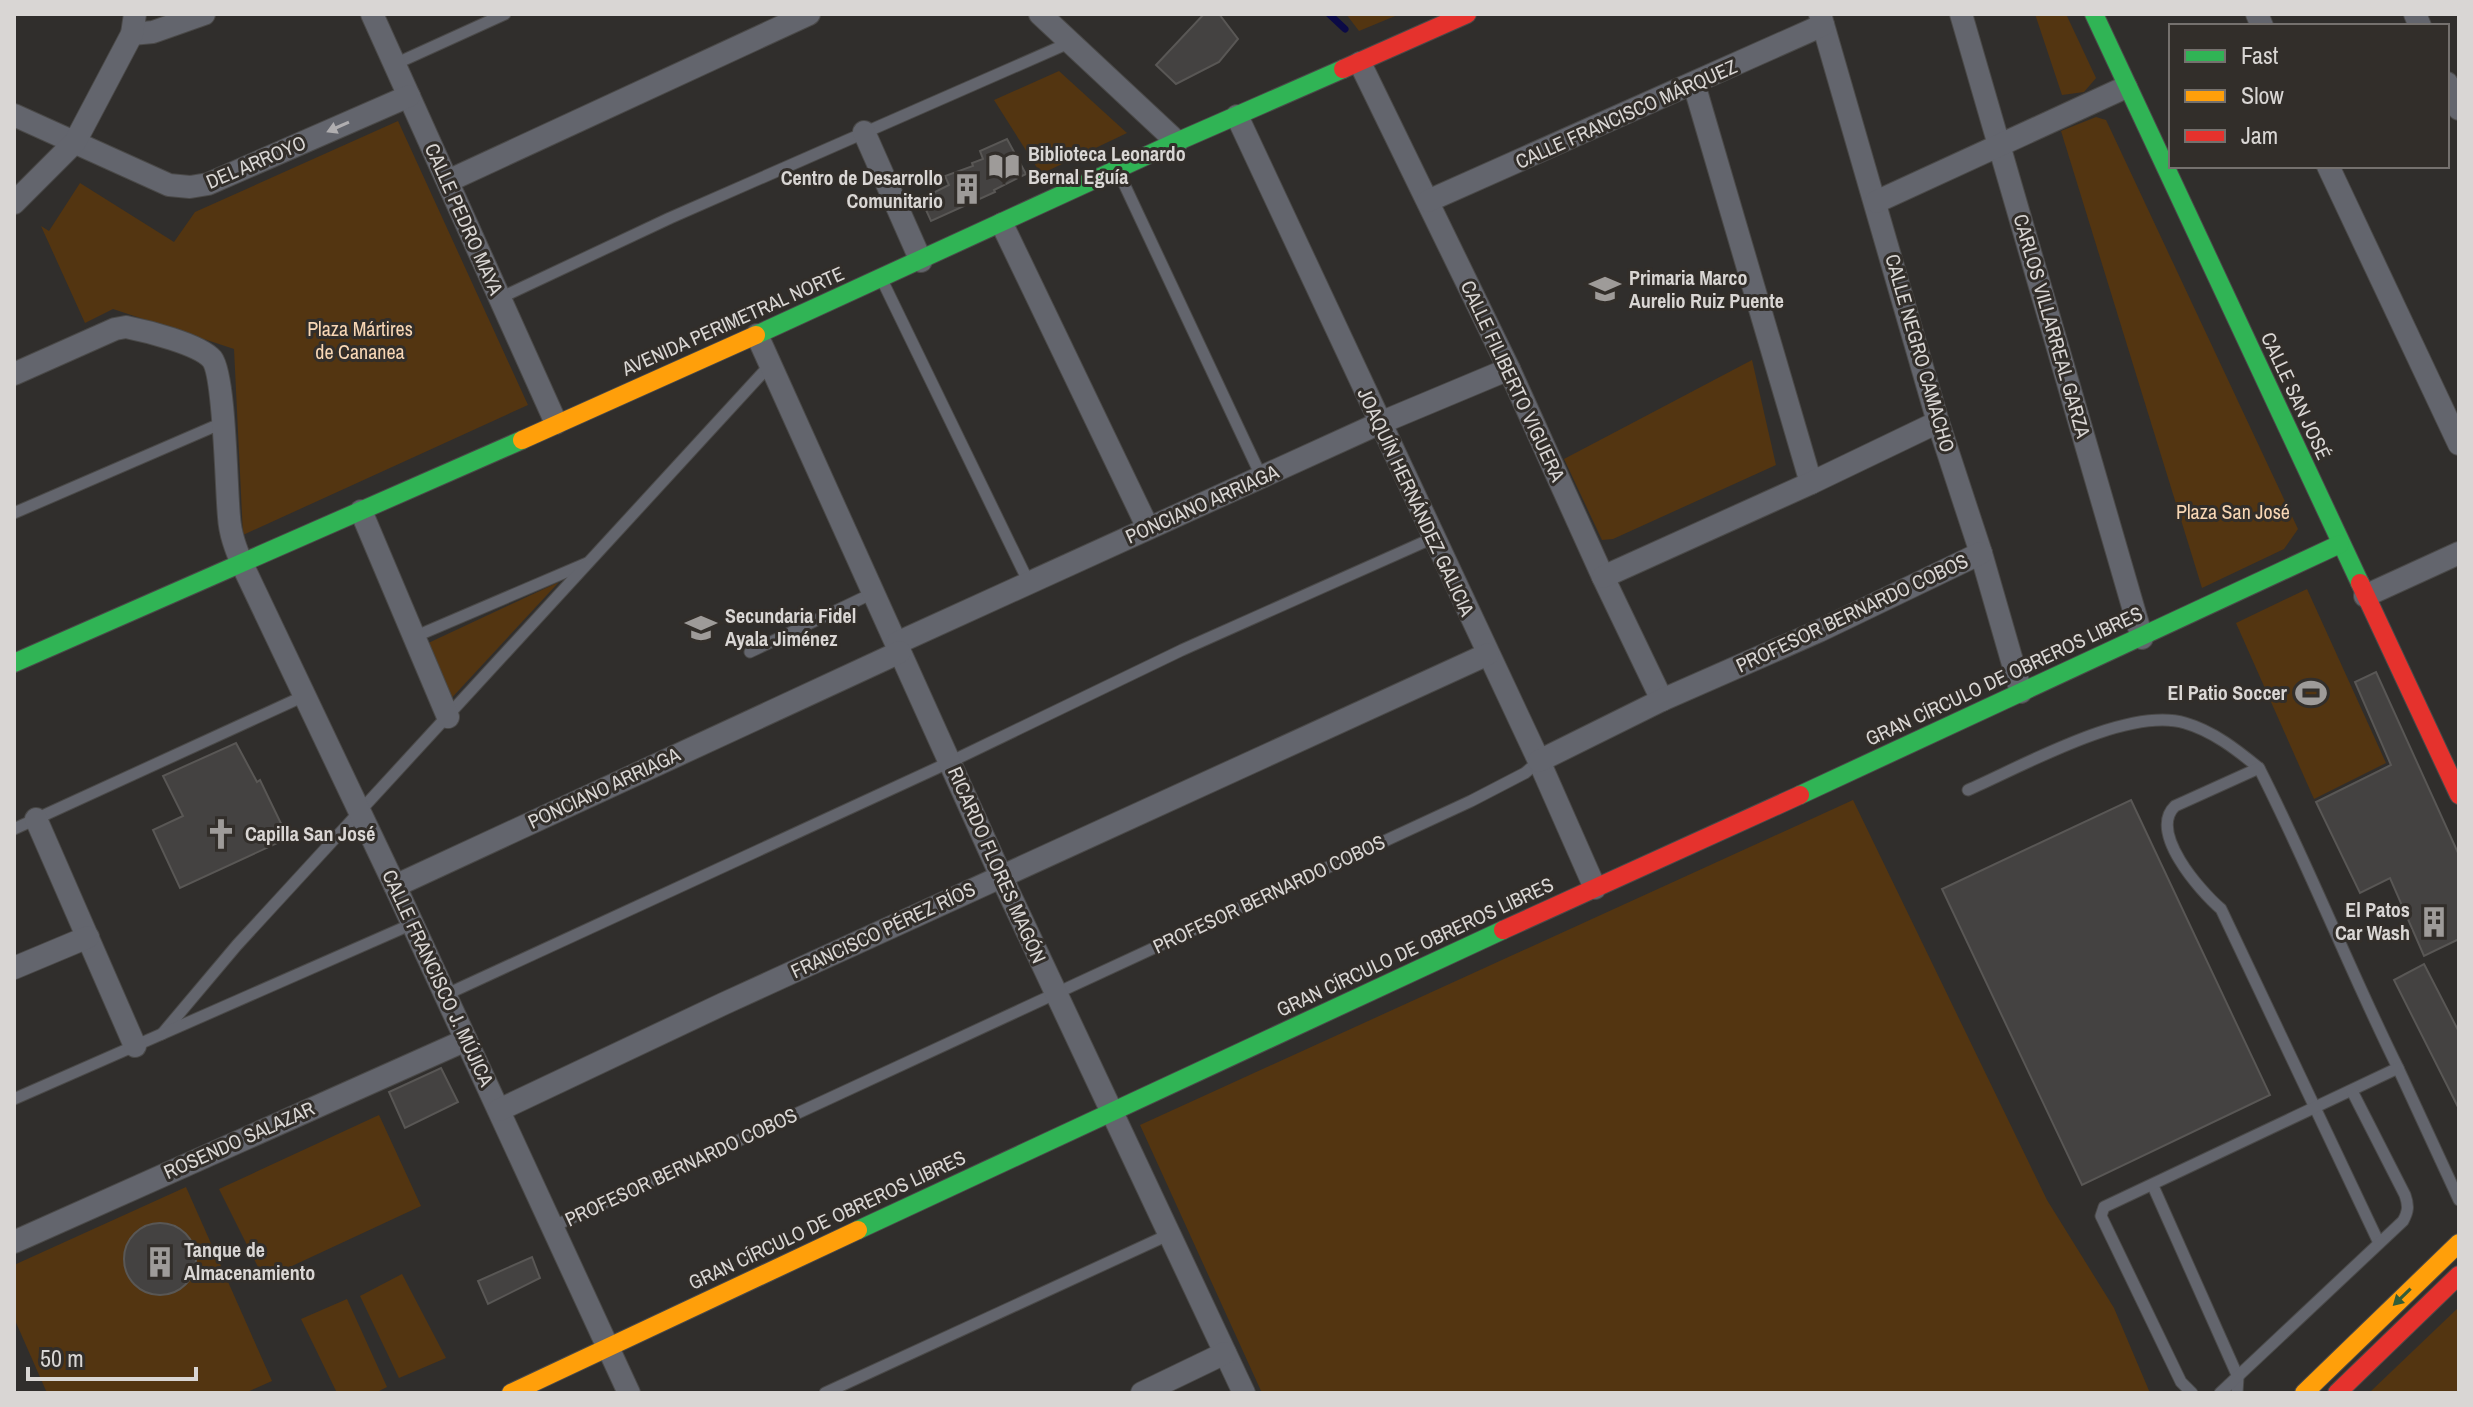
<svg xmlns="http://www.w3.org/2000/svg" width="2473" height="1407" font-family="'Archivo Narrow',sans-serif">
<rect width="100%" height="100%" fill="#302e2c"/>
<!-- green -->
<g fill="#533511">
<path d="M 1346,14 L 1400,14 L 1359,31 Z"/>
<path d="M 2035,14 L 2066,14 L 2096,78 L 2084,92 L 2062,95 Z"/>
<path d="M 1059,71 L 1127,133 L 1041,174 L 994,100 Z"/>
<path d="M 2096,117 L 2106,120 L 2298,529 L 2284,549 L 2202,588 L 2061,131 Z"/>
<path d="M 398,121 L 528,405 L 243,535 L 234,349 L 113,309 L 85,323 L 41,226 L 49,231 L 80,183 L 174,242 L 195,212 Z"/>
<path d="M 1752,360 L 1776,465 L 1613,539 L 1602,540 L 1564,459 Z"/>
<path d="M 559,582 L 447,703 L 424,645 Z"/>
<path d="M 2307,589 L 2386,763 L 2314,799 L 2236,623 Z"/>
<path d="M 1853,800 L 2047,1200 L 2114,1308 L 2150,1393 L 1262,1393 L 1140,1125 Z"/>
<path d="M 379,1115 L 421,1206 L 264,1279 L 219,1189 Z"/>
<path d="M 186,1187 L 272,1381 L 245,1393 L 47,1393 L 14,1318 L 14,1265 Z"/>
<path d="M 402,1274 L 446,1358 L 399,1378 L 360,1296 Z"/>
<path d="M 347,1299 L 387,1387 L 375,1393 L 337,1393 L 301,1319 Z"/>
<path d="M 2459,1307 L 2459,1393 L 2369,1393 Z"/>
</g>
<g fill="none" stroke-linecap="round" stroke-linejoin="round">
<!-- stream -->
<path stroke="#0b0a46" stroke-width="7" d="M 1329,14 L 1345,29"/>
</g>
<!-- building -->
<g fill="#444241" stroke="#595755" stroke-width="2">
<path d="M 1204,14 L 1219,14 L 1238,39 L 1219,62 L 1176,84 L 1156,65 Z"/>
<path d="M 1007,139 L 1026,174 L 994,190 L 995,192 L 931,221 L 921,199 L 949,185 L 945,176 L 973,166 L 972,163 L 983,159 L 980,151 Z"/>
<path d="M 2376,672 L 2459,855 L 2459,939 L 2424,956 L 2390,878 L 2360,893 L 2316,802 L 2391,765 L 2355,682 Z"/>
<path d="M 236,743 L 257,782 L 260,780 L 288,838 L 180,888 L 153,830 L 183,816 L 163,776 Z"/>
<path d="M 2131,800 L 2270,1095 L 2082,1185 L 1942,889 Z"/>
<path d="M 2424,964 L 2459,1032 L 2459,1109 L 2394,980 Z"/>
<path d="M 441,1068 L 458,1102 L 405,1128 L 389,1092 Z"/>
<circle cx="160" cy="1259" r="36"/>
<path d="M 532,1257 L 540,1278 L 488,1304 L 478,1281 Z"/>
</g>
<g fill="none" stroke-linecap="round" stroke-linejoin="round">
<defs>
<g id="lane">
<path d="M 395,64 L 505,14"/>
<path d="M 1118,171 L 1262,478"/>
<path d="M 882,280 L 1029,583"/>
<path d="M 500,298 L 670,218 L 1071,42"/>
<path d="M 14,513 L 222,423"/>
<path d="M 414,637 L 587,563"/>
<path d="M 750,652 L 873,593"/>
<path d="M 1968,790 C 2023,766 2128,706 2185,723 C 2213,731 2237,750 2259,768"/>
<path d="M 14,829 L 304,696"/>
<path d="M 445,995 L 950,762 L 1182,650 L 1433,538"/>
<path d="M 162,1034 L 237,945 L 769,366"/>
<path d="M 14,1099 L 412,924"/>
<path d="M 2153,1186 L 2238,1377 L 2237,1393"/>
<path d="M 552,1227 L 1471,801 L 1525,773 L 1539,761"/>
<path d="M 2379,1243 L 2221,909 C 2200,891 2148,832 2175,806 L 2259,768 C 2309,866 2349,969 2398,1068"/>
<path d="M 825,1393 L 1170,1234"/>
<path d="M 2192,1393 L 2181,1382 L 2101,1216 L 2104,1207 L 2398,1068 L 2459,1200"/>
<path d="M 2220,1393 L 2403,1221 C 2408,1212 2409,1206 2405,1195 L 2352,1091"/>
</g>
<g id="street">
<path d="M 372,14 L 556,423"/>
<path d="M 1040,14 L 1177,142"/>
<path d="M 1820,14 L 1938,422 L 1981,553 L 2021,692"/>
<path d="M 1961,14 L 2142,638"/>
<path d="M 2257,14 L 2262,26"/>
<path d="M 2415,14 L 2420,26"/>
<path d="M 132,34 L 153,32 L 204,14"/>
<path d="M 1360,63 L 1509,369 L 1603,577 L 1662,700"/>
<path d="M 2447,83 L 2459,109"/>
<path d="M 1694,84 L 1811,483"/>
<path d="M 14,115 L 169,185 L 190,187 L 208,184 L 409,96"/>
<path d="M 1237,116 L 1539,761 L 1595,888"/>
<path d="M 864,132 L 921,261"/>
<path d="M 2328,166 L 2459,444"/>
<path d="M 448,181 L 809,14"/>
<path d="M 1428,201 L 1823,25"/>
<path d="M 1876,202 L 2126,87"/>
<path d="M 14,203 L 75,142 L 132,34 L 135,14"/>
<path d="M 1002,224 L 1148,528"/>
<path d="M 757,335 L 1001,876 L 1244,1393"/>
<path d="M 14,374 L 115,329 L 126,327 C 146,331 199,344 212,359 C 225,376 226,488 229,517 C 230,534 236,549 242,564 L 395,886 L 629,1393"/>
<path d="M 361,511 L 448,717"/>
<path d="M 1603,577 L 1811,483 L 1938,422"/>
<path d="M 2365,596 L 2459,553"/>
<path d="M 897,643 L 1380,423 L 1509,369"/>
<path d="M 1539,761 L 1662,700 L 1819,631 L 1981,553"/>
<path d="M 36,819 L 135,1046"/>
<path d="M 395,886 L 900,652"/>
<path d="M 14,968 L 88,937"/>
<path d="M 499,1110 L 723,1004 L 1488,654"/>
<path d="M 14,1242 L 466,1040"/>
<path d="M 1142,1393 L 1225,1353"/>
</g>
<g id="fast">
<path d="M 2094,14 L 2360,583"/>
<path d="M 756,335 L 1174,143 L 1343,69"/>
<path d="M 14,663 L 522,440"/>
<path d="M 1800,795 L 2340,544"/>
<path d="M 858,1230 L 1503,930"/>
</g>
<g id="slow">
<path d="M 522,440 L 756,335"/>
<path d="M 511,1393 L 858,1230"/>
<path d="M 2304,1393 L 2459,1243"/>
</g>
<g id="jam">
<path d="M 1343,69 L 1467,14"/>
<path d="M 2360,583 L 2459,795"/>
<path d="M 1503,930 L 1800,795"/>
<path d="M 2337,1393 L 2459,1275"/>
</g>
</defs>
<!-- lane casing -->
<use href="#lane" stroke="#4a4948" stroke-width="13"/>
<!-- street casing -->
<use href="#street" stroke="#4a4948" stroke-width="24"/>
<!-- fast casing -->
<use href="#fast" stroke="#4a4948" stroke-width="20"/>
<!-- slow casing -->
<use href="#slow" stroke="#4a4948" stroke-width="20"/>
<!-- jam casing -->
<use href="#jam" stroke="#4a4948" stroke-width="20"/>
<!-- lane -->
<use href="#lane" stroke="#63656d" stroke-width="11"/>
<!-- street -->
<use href="#street" stroke="#63656d" stroke-width="22"/>
<!-- fast -->
<use href="#fast" stroke="#30b455" stroke-width="18"/>
<!-- slow -->
<use href="#slow" stroke="#ff9f0a" stroke-width="18"/>
<!-- jam -->
<use href="#jam" stroke="#e5322d" stroke-width="18"/>
</g>
<!-- one-way arrows -->
<defs><path id="oneway-solid" d="M-6-.8H1V-3.2L6.5 0L1 3.2V.8H-6Z" transform="scale(2)"/></defs>
<use fill="#b0aeb0" href="#oneway-solid" transform="translate(338 127) rotate(156)"/>
<use fill="#315d39" href="#oneway-solid" transform="translate(2402 1297) rotate(136)"/>
<!-- icons -->
<defs>
<symbol id="library-bare" viewBox="-9 -9 18 18"><path d="M-6-4Q-3-5.5-.7-3.5V5Q-3 3-6 4ZM6-4Q3-5.5 .7-3.5V5Q3 3 6 4Z" fill="#9e9b99" stroke="#322e2a" stroke-width="2.5" paint-order="stroke"/></symbol>
<symbol id="building-bare" viewBox="-9 -9 18 18"><path d="M-4-6H4V6H1V3H-1V6H-4ZM-2.5-4.3h1.7v1.8h-1.7ZM.8-4.3h1.7v1.8H.8ZM-2.5-1h1.7V.8h-1.7ZM.8-1h1.7V.8H.8Z" fill="#9e9b99" stroke="#322e2a" stroke-width="2.5" paint-order="stroke"/></symbol>
<symbol id="school-bare" viewBox="-9 -9 18 18"><path d="M0-5L7-2L0 1L-7-2ZM-4 1L0 2.5L4 1V4Q0 6-4 4Z" fill="#9e9b99" stroke="#322e2a" stroke-width="2.5" paint-order="stroke"/></symbol>
<symbol id="stadium-bare" viewBox="-9 -9 18 18"><path d="M0-5a6.5 5 0 1 0 0 10a6.5 5 0 1 0 0-10ZM-3.5-1.8h7v3.6h-7Z" fill="#9e9b99" stroke="#322e2a" stroke-width="2.5" paint-order="stroke"/></symbol>
<symbol id="church-bare" viewBox="-9 -9 18 18"><path d="M-1.2-6h2.4v3.5h3.3v2.4h-3.3V6h-2.4V-.1h-3.3v-2.4h3.3Z" fill="#9e9b99" stroke="#322e2a" stroke-width="2.5" paint-order="stroke"/></symbol>
</defs>
<g fill-rule="evenodd">
<use href="#library-bare" x="982" y="144" width="44" height="44"/>
<use href="#building-bare" x="945" y="167" width="44" height="44"/>
<use href="#school-bare" x="1583" y="267" width="44" height="44"/>
<use href="#school-bare" x="679" y="606" width="44" height="44"/>
<use href="#stadium-bare" x="2289" y="671" width="44" height="44"/>
<use href="#church-bare" x="199" y="812" width="44" height="44"/>
<use href="#building-bare" x="2412" y="900" width="44" height="44"/>
<use href="#building-bare" x="138" y="1240" width="44" height="44"/>
</g>
<g text-anchor="middle" stroke-width="6" stroke-linejoin="round" paint-order="stroke">
<!-- street labels -->
<g font-size="20" fill="#d9d6d4" stroke="#322e2a">
<text transform="translate(1626 114) rotate(-24)" y="7">CALLE FRANCISCO MÁRQUEZ</text>
<text transform="translate(256 162) rotate(-23)" y="7">DEL ARROYO</text>
<text transform="translate(464 219) rotate(66)" y="7">CALLE PEDRO MAYA</text>
<text transform="translate(733 321) rotate(-24)" y="7">AVENIDA PERIMETRAL NORTE</text>
<text transform="translate(2052 326) rotate(74)" y="7">CARLOS VILLARREAL GARZA</text>
<text transform="translate(1920 353) rotate(74)" y="7">CALLE NEGRO CAMACHO</text>
<text transform="translate(1513 381) rotate(65)" y="7">CALLE FILIBERTO VIGUERA</text>
<text transform="translate(2296 396) rotate(65)" y="7">CALLE SAN JOSÉ</text>
<text transform="translate(1416 502) rotate(65)" y="7">JOAQUÍN HERNÁNDEZ GALICIA</text>
<text transform="translate(1202 504) rotate(-24)" y="7">PONCIANO ARRIAGA</text>
<text transform="translate(1852 613) rotate(-25)" y="7">PROFESOR BERNARDO COBOS</text>
<text transform="translate(2004 676) rotate(-25)" y="7">GRAN CÍRCULO DE OBREROS LIBRES</text>
<text transform="translate(604 788) rotate(-25)" y="7">PONCIANO ARRIAGA</text>
<text transform="translate(997 865) rotate(66)" y="7">RICARDO FLORES MAGÓN</text>
<text transform="translate(1269 894) rotate(-25)" y="7">PROFESOR BERNARDO COBOS</text>
<text transform="translate(883 930) rotate(-25)" y="7">FRANCISCO PÉREZ RÍOS</text>
<text transform="translate(1415 947) rotate(-25)" y="7">GRAN CÍRCULO DE OBREROS LIBRES</text>
<text transform="translate(438 978) rotate(65)" y="7">CALLE FRANCISCO J. MÚJICA</text>
<text transform="translate(239 1140) rotate(-24)" y="7">ROSENDO SALAZAR</text>
<text transform="translate(681 1167) rotate(-25)" y="7">PROFESOR BERNARDO COBOS</text>
<text transform="translate(827 1220) rotate(-25)" y="7">GRAN CÍRCULO DE OBREROS LIBRES</text>
</g>
<!-- poi labels -->
<g font-size="20" font-weight="bold" fill="#d9d6d4" stroke="#322e2a" text-anchor="start">
<text x="1028" y="161">Biblioteca Leonardo<tspan x="1028" dy="23">Bernal Eguía</tspan></text>
<text x="943" y="185" text-anchor="end">Centro de Desarrollo<tspan x="943" dy="23">Comunitario</tspan></text>
<text x="1629" y="285">Primaria Marco<tspan x="1629" dy="23">Aurelio Ruiz Puente</tspan></text>
<text x="725" y="623">Secundaria Fidel<tspan x="725" dy="23">Ayala Jiménez</tspan></text>
<text x="2287" y="700" text-anchor="end">El Patio Soccer</text>
<text x="245" y="841">Capilla San José</text>
<text x="2410" y="917" text-anchor="end">El Patos<tspan x="2410" dy="23">Car Wash</tspan></text>
<text x="184" y="1257">Tanque de<tspan x="184" dy="23">Almacenamiento</tspan></text>
</g>
<!-- park labels -->
<g font-size="20" fill="#f8d7b5" stroke="#322e2a">
<text x="360" y="336">Plaza Mártires<tspan x="360" dy="23">de Cananea</tspan></text>
<text x="2233" y="519">Plaza San José</text>
</g>
</g>
<!-- border -->
<rect width="2473" height="1407" fill="none" stroke="#d9d6d4" stroke-width="32"/>
<!-- legend -->
<rect x="2169" y="24" width="280" height="144" fill="#322e2a" stroke="#75716e" stroke-width="2"/>
<rect x="2185" y="50" width="40" height="12" fill="#30b455" stroke="#75716e" stroke-width="2"/>
<text x="2241" y="64" font-size="24" fill="#d9d6d4">Fast</text>
<rect x="2185" y="90" width="40" height="12" fill="#ff9f0a" stroke="#75716e" stroke-width="2"/>
<text x="2241" y="104" font-size="24" fill="#d9d6d4">Slow</text>
<rect x="2185" y="130" width="40" height="12" fill="#e5322d" stroke="#75716e" stroke-width="2"/>
<text x="2241" y="144" font-size="24" fill="#d9d6d4">Jam</text>
<!-- scale -->
<path d="M28 1367v12h168v-12" fill="none" stroke="#d9d6d4" stroke-width="4"/>
<text x="40" y="1367" font-size="24" fill="#d9d6d4" stroke="#322e2a" stroke-width="6" paint-order="stroke">50 m</text>
</svg>
